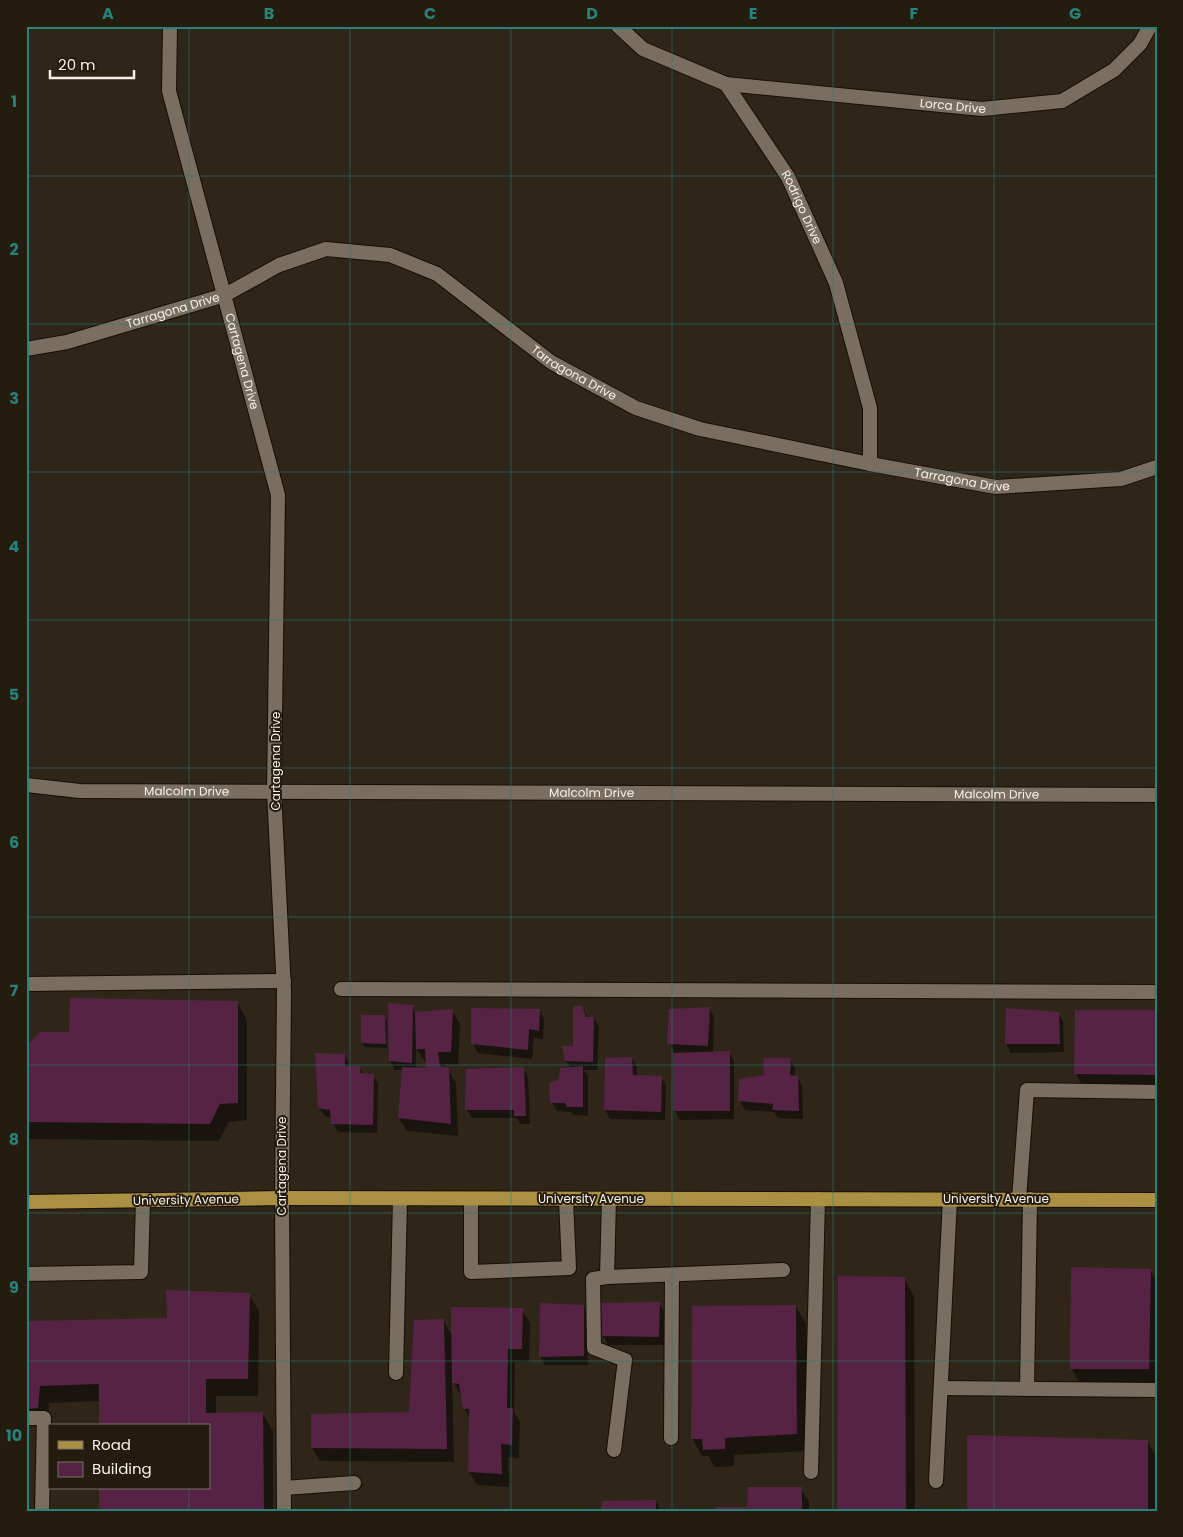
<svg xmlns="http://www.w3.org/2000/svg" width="1183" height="1537" font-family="Poppins,sans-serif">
<rect width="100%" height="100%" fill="#2f2619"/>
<!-- shadow -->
<g fill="#0007" fill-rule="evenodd">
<path d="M 237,1002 L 247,1020 L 247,1120 L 229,1122 L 219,1141 L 26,1139 L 26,1049 L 70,1034 Z"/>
<path d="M 412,1006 L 415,1013 L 452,1011 L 460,1024 L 458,1065 L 445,1064 L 445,1068 L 448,1069 L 456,1083 L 458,1136 L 407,1131 L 399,1118 L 403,1070 L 395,1070 L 390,1061 ZM 416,1048 L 425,1062 L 427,1062 L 427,1069 L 416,1069 Z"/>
<path d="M 582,1007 L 588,1018 L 594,1018 L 599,1027 L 597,1070 L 584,1070 L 588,1076 L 588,1116 L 573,1115 L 571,1112 L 557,1111 L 552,1103 L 561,1080 L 571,1068 L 566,1061 L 574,1047 Z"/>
<path d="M 709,1008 L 714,1017 L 713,1053 L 729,1053 L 734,1061 L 734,1119 L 680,1120 L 675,1111 L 675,1054 L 669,1043 Z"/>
<path d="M 539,1010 L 544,1019 L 543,1039 L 534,1038 L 532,1059 L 478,1053 L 473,1044 Z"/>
<path d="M 1157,1012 L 1157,1088 L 1083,1087 L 1076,1074 Z"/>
<path d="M 1058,1013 L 1063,1022 L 1064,1052 L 1011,1053 L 1006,1044 Z"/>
<path d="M 384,1017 L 387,1021 L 387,1048 L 365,1047 L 362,1043 Z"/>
<path d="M 345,1055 L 350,1067 L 359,1067 L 363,1074 L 373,1075 L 378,1084 L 377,1133 L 338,1132 L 333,1123 L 332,1118 L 325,1116 L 319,1108 Z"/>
<path d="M 632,1058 L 637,1067 L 637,1077 L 661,1077 L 666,1086 L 665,1120 L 610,1119 L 605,1110 Z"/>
<path d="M 790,1060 L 795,1068 L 795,1076 L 797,1077 L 802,1085 L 803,1119 L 778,1118 L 774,1112 L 745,1110 L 740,1101 L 765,1076 Z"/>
<path d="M 523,1069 L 528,1077 L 530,1124 L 520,1124 L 517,1118 L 472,1118 L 467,1110 Z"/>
<path d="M 1150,1270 L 1157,1282 L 1156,1382 L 1079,1382 L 1072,1369 Z"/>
<path d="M 904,1278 L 914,1296 L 915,1511 L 838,1511 Z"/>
<path d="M 249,1294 L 259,1311 L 258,1396 L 216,1396 L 216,1414 L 263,1414 L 273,1431 L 273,1511 L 101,1511 L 209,1488 L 209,1426 L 100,1401 L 49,1403 L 48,1425 L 32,1426 L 26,1416 L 26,1323 L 168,1319 Z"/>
<path d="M 659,1303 L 664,1312 L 664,1345 L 608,1345 L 603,1336 L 602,1304 Z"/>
<path d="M 583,1306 L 588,1315 L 588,1365 L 545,1365 L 540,1356 Z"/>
<path d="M 796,1307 L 806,1324 L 807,1451 L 734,1455 L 734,1466 L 715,1467 L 708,1456 L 702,1456 L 692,1438 Z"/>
<path d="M 522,1310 L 530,1323 L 529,1362 L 515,1362 L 514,1412 L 520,1422 L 519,1458 L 508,1457 L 509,1487 L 477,1485 L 469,1472 L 470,1419 L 464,1408 L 461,1396 L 452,1379 L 454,1462 L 320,1461 L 312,1448 L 410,1413 L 443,1320 L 453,1337 Z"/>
<path d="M 1147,1441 L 1157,1458 L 1157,1511 L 968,1511 Z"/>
<path d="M 801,1489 L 809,1502 L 809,1511 L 717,1511 L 748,1508 Z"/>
<path d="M 656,1501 L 661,1511 L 602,1511 Z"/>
</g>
<!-- building -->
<g fill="#562344">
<path d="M 70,998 L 238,1001 L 238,1103 L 220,1104 L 210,1124 L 26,1122 L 26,1047 L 40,1032 L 69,1032 Z"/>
<path d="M 388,1003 L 413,1005 L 412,1063 L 389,1061 Z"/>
<path d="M 573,1006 L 582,1006 L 586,1017 L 594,1017 L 593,1062 L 565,1061 L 562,1046 L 573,1046 Z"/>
<path d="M 710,1007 L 708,1046 L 667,1044 L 669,1009 Z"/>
<path d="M 471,1008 L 540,1009 L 539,1031 L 529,1029 L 528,1050 L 471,1044 Z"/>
<path d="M 1006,1008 L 1059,1012 L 1060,1044 L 1005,1044 Z"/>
<path d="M 453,1009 L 451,1052 L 438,1052 L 440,1066 L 449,1068 L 451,1124 L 398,1118 L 402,1067 L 426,1068 L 425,1049 L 416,1049 L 415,1012 Z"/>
<path d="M 1075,1010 L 1157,1010 L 1157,1075 L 1074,1074 Z"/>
<path d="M 361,1015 L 385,1015 L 386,1044 L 361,1043 Z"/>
<path d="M 730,1051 L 730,1111 L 673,1111 L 673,1053 Z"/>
<path d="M 315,1053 L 345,1054 L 345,1066 L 360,1066 L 360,1073 L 374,1074 L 373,1125 L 331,1124 L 330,1110 L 318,1108 Z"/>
<path d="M 632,1057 L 633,1075 L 662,1076 L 661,1112 L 604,1110 L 605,1058 Z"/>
<path d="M 763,1058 L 791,1058 L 790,1075 L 798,1076 L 799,1111 L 772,1110 L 773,1104 L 738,1101 L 739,1079 L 764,1075 Z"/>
<path d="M 583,1066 L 583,1107 L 567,1107 L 565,1103 L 550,1103 L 549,1083 L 559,1079 L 560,1068 Z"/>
<path d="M 524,1067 L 526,1116 L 514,1116 L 514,1110 L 465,1110 L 466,1069 Z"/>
<path d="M 1071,1267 L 1151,1269 L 1149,1369 L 1070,1369 Z"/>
<path d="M 838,1276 L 905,1277 L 906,1511 L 837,1511 Z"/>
<path d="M 166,1290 L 250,1293 L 248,1379 L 206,1379 L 206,1413 L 263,1412 L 264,1511 L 99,1511 L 99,1488 L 209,1488 L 209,1426 L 99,1426 L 99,1384 L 40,1386 L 38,1408 L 26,1409 L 26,1321 L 167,1318 Z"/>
<path d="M 660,1302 L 659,1337 L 602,1336 L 601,1303 Z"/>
<path d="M 540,1303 L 584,1305 L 584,1356 L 539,1357 Z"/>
<path d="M 796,1305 L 797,1434 L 725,1438 L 725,1449 L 703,1450 L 702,1439 L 691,1439 L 692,1306 Z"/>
<path d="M 451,1307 L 523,1308 L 522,1349 L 508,1349 L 507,1408 L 513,1408 L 512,1441 L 512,1445 L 501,1444 L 502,1474 L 468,1472 L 469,1409 L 463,1409 L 459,1384 L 452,1383 Z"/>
<path d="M 444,1319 L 447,1449 L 311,1448 L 311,1414 L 409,1412 L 414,1320 Z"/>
<path d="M 967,1435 L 1148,1440 L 1148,1511 L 967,1511 Z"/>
<path d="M 748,1487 L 802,1487 L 802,1511 L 716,1511 L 716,1507 L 747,1507 Z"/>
<path d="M 656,1500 L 656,1511 L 601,1511 L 602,1501 Z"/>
</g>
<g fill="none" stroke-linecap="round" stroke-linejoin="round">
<defs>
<g id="service">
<path d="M 26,984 L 284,981"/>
<path d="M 341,989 L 1157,992"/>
<path d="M 471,1199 L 471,1272 L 569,1268 L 566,1199"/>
<path d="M 609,1199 L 607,1277 L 783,1270"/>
<path d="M 1019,1199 L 1027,1090 L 1157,1092"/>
<path d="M 26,1274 L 141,1272 L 143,1200"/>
<path d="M 607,1277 L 593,1279 L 594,1348 L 625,1360 L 614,1450"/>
<path d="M 396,1373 L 400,1199"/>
<path d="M 941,1388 L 1157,1390"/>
<path d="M 1027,1389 L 1030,1199"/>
<path d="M 26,1418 L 44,1418 L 42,1511"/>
<path d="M 671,1438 L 672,1275"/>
<path d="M 811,1472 L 818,1199"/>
<path d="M 936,1481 L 950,1199"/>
<path d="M 284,1488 L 354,1483"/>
</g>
<g id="minor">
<path id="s1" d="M 170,26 L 169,91 L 278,495 L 274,791 L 284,991 L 282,1198 L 284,1511"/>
<path id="s2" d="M 618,26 L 643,49 L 726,84 L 788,177 L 836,283 L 870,408 L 870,464"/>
<path id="s3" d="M 726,84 L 982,109 L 1062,101 L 1114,70 L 1140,44 L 1150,26"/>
<path id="s4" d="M 26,349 L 67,342 L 225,295 L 279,265 L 326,249 L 390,255 L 437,274 L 551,362 L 636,408 L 700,429 L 870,464 L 996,487 L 1121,479 L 1157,467"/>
<path id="s5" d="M 26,785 L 80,791 L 1157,795"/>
</g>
<path id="primary" d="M 26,1202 L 282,1198 L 1157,1200"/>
</defs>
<!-- service casing -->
<use href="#service" stroke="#170e04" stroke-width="16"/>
<!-- minor casing -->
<use href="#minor" stroke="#170e04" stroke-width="16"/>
<!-- primary casing -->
<use href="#primary" stroke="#170e04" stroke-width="16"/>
<!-- service -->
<use href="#service" stroke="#7a6e60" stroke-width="14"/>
<!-- minor -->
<use href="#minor" stroke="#7a6e60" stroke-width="14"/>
<!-- primary -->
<use href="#primary" stroke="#ab9043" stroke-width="14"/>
</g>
<!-- grid -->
<path fill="none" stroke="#26827a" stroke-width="1" stroke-opacity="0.55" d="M 189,26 L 189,1426M 350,26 L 350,1511M 511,26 L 511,1511M 672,26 L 672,1511M 833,26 L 833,1511M 994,26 L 994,1511M 26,176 L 1157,176M 26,324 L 1157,324M 26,472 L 1157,472M 26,620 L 1157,620M 26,768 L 1157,768M 26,917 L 1157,917M 26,1065 L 1157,1065M 26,1213 L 1157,1213M 26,1361 L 1157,1361M 189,1488 L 189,1511"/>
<g text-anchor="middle" stroke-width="4" stroke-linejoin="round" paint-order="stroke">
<!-- street labels -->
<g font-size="12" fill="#f8f1e9" stroke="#251c10">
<text dy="4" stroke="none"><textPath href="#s3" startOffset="228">Lorca Drive</textPath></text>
<text dy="4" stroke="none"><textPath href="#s2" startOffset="269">Rodrigo Drive</textPath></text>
<text dy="4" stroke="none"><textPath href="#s4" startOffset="152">Tarragona Drive</textPath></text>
<text dy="4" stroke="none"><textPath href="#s1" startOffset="345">Cartagena Drive</textPath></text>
<text dy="4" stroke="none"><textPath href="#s4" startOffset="602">Tarragona Drive</textPath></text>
<text dy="4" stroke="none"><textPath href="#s4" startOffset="1008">Tarragona Drive</textPath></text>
<text transform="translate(276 761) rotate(-90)" y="4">Cartagena Drive</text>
<text dy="4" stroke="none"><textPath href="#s5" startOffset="161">Malcolm Drive</textPath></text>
<text dy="4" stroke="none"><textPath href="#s5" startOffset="566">Malcolm Drive</textPath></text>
<text dy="4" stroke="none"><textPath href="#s5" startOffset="971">Malcolm Drive</textPath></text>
<text transform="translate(282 1166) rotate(-90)" y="4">Cartagena Drive</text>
<text x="591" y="1203">University Avenue</text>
<text x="996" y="1203">University Avenue</text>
<text transform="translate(186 1200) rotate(-1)" y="4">University Avenue</text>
</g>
</g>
<!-- border -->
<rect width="1183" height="1537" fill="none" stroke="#251c10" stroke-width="55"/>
<!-- legend -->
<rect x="48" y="1424" width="162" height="65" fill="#251c10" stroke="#797167"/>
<rect x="58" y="1441" width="25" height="8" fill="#ab9043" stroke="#797167"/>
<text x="92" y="1450" font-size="15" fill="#f8f1e9">Road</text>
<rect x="58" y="1462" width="25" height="15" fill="#562344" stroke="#797167"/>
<text x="92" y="1474" font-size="15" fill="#f8f1e9">Building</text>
<!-- scale -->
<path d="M50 70v8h84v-8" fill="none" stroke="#f8f1e9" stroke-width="2.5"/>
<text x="58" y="70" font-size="15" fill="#f8f1e9" stroke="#251c10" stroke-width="4" paint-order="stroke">20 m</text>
<rect x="28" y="28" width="1128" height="1482" fill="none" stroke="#26827a" stroke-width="2"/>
<g font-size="16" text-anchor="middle" font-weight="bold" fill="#26827a">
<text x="108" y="19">A</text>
<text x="269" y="19">B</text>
<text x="430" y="19">C</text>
<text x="592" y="19">D</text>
<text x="753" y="19">E</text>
<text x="914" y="19">F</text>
<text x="1075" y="19">G</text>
<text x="14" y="107">1</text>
<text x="14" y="255">2</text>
<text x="14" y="404">3</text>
<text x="14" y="552">4</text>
<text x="14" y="700">5</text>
<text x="14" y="848">6</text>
<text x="14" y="996">7</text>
<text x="14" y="1145">8</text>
<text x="14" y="1293">9</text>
<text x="14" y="1441">10</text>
</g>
</svg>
